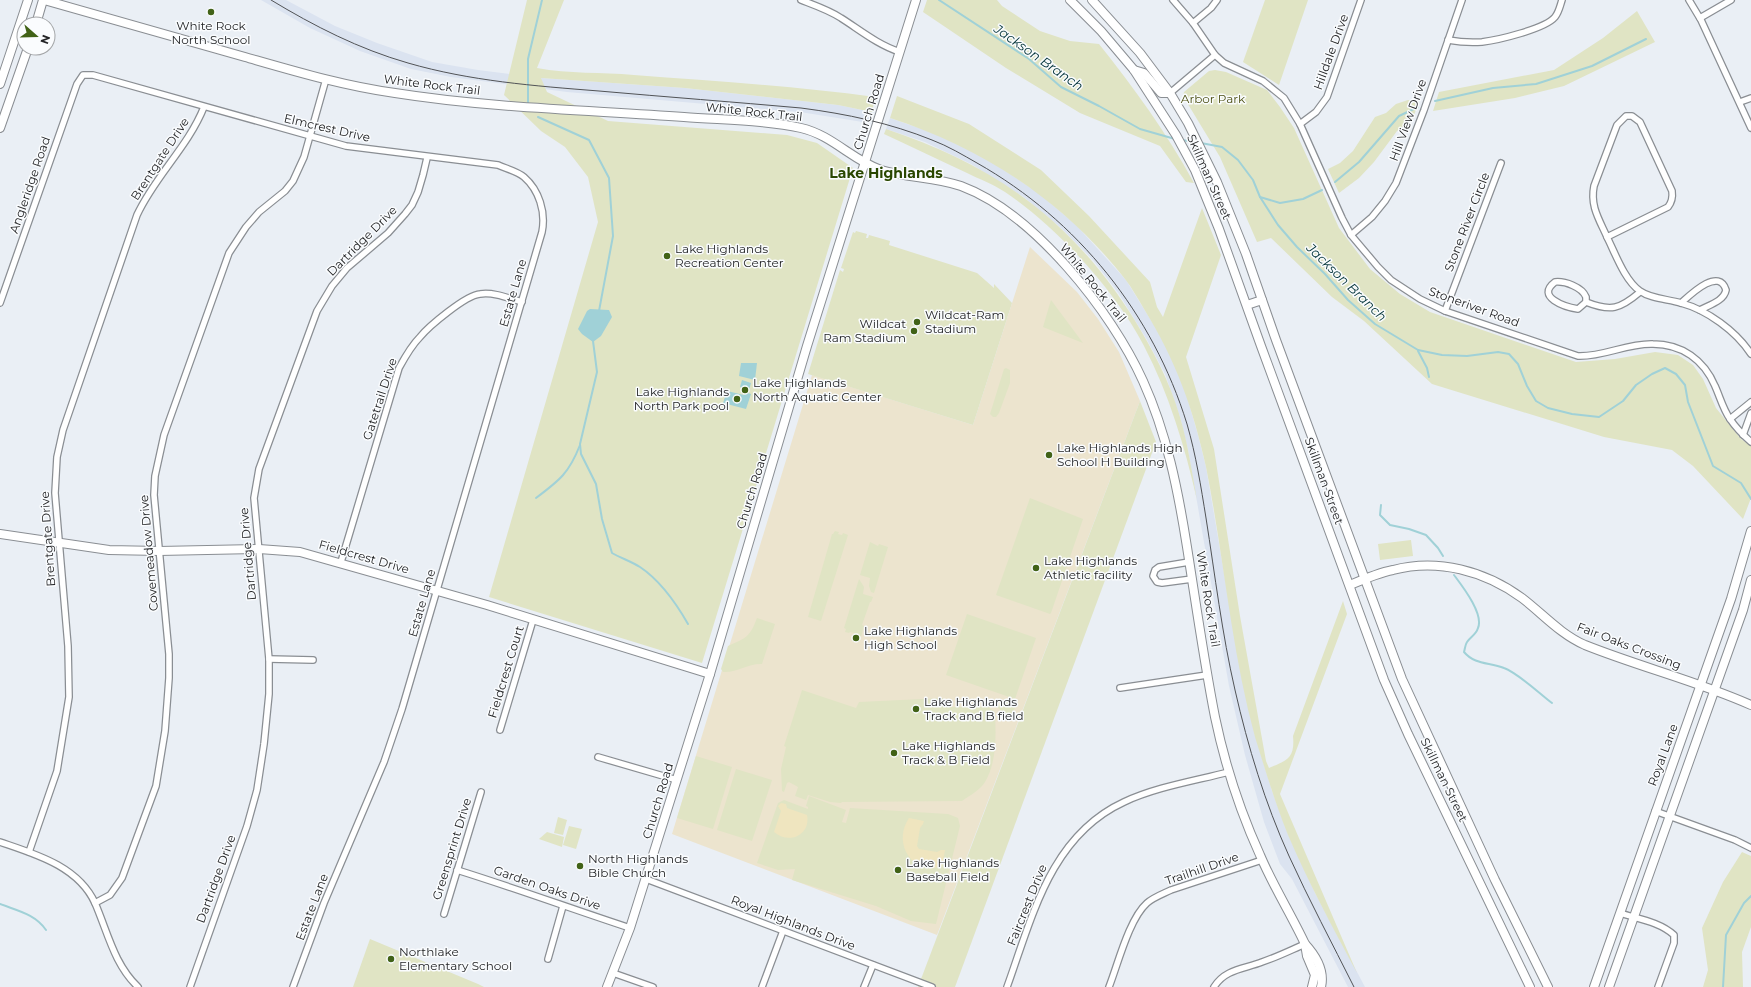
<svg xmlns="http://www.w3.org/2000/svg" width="1751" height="987" font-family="Montserrat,sans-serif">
<rect width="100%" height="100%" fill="#eaeff5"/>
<!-- built -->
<g fill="#dbe3f0">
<path d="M 261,0 L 286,0 L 335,26 L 377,43 L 432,62 L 478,70 L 541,78 L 685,88 L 838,105 L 872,112 L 869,123 L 800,112 L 567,92 L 451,77 L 411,69 L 360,51 L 310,28 Z"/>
<path d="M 890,118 L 939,135 L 983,156 L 1040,194 L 1076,225 L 1126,280 L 1160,335 L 1173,361 L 1185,390 L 1198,435 L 1206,467 L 1242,679 L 1255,735 L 1272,791 L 1288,834 L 1315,893 L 1365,987 L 1348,987 L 1292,879 L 1280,864 L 1264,822 L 1245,755 L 1229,686 L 1188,450 L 1180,417 L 1165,374 L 1147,340 L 1119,294 L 1093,260 L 1061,228 L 1025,198 L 971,164 L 925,142 L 886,129 Z"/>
</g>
<!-- education -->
<path fill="#ece4ce" d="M 1030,247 L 1077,292 L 1098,319 L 1119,352 L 1140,401 L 937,935 L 672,834 L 812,375 L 973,425 Z"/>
<!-- green -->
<g fill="#e0e4c4">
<path d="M 527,0 L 564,0 L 537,68 C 569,74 601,72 634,75 C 714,81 795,86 875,97 L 872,112 L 838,105 L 685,88 L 541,78 L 547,92 L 608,121 L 787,135 L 817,143 L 853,168 L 702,663 L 489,597 L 598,222 L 588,177 L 565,147 L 541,131 L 504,95 Z"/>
<path d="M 927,0 L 997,0 L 1002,6 L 1040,31 L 1070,41 L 1099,44 C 1134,88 1167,133 1194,183 L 1186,182 L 1160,146 L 1080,113 L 1006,68 L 923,12 Z"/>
<path d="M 1265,0 L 1308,0 L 1279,85 L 1243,62 Z"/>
<path d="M 1637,11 L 1655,42 L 1564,86 L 1515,98 L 1433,111 L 1439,92 L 1554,70 L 1603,38 Z"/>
<path d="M 1215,70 L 1226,72 L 1267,90 L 1280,107 L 1294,128 L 1339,228 L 1370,269 L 1400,294 L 1430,312 L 1576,362 L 1615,359 L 1655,352 L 1678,355 L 1693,365 L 1703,379 L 1716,408 L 1741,439 L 1751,446 L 1751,498 L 1743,519 L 1693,466 L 1672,450 L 1604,437 L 1432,384 L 1364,321 L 1332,297 L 1271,238 L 1257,242 L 1220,157 L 1183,96 L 1184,92 L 1209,71 Z"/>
<path d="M 897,96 L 969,124 L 1041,170 L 1089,216 L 1150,282 L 1157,307 L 1163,317 L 1202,208 L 1221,255 L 1186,357 L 1214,449 L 1240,616 L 1266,761 L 1269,768 C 1288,760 1295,758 1293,736 L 1343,601 L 1347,614 L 1280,794 L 1357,973 C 1333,928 1308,882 1288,835 C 1275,803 1265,769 1255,737 C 1231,649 1224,557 1206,467 C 1193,408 1176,361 1144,309 C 1138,299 1132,288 1125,279 C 1064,201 983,148 890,118 Z"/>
<path d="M 1408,100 L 1419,102 L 1412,120 L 1397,131 L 1374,162 L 1359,178 L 1339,193 L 1328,169 L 1340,163 L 1353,151 L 1375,117 L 1386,113 L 1396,104 Z"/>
<path d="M 886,129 C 995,165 1073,221 1134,319 C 1153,350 1170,382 1180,417 C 1188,444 1192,472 1197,500 C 1185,447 1169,394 1144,346 C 1115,290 1057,227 1005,192 C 993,184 979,179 967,173 C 939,160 912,147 884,134 Z"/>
<path d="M 856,231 L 867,234 L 866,238 L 868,238 L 869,235 L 890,241 L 889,245 L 977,273 L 994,288 L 994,284 L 1012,303 L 973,425 L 808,374 L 840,270 L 843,272 L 844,269 L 841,268 L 853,232 L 855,233 Z"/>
<path d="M 1051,300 L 1083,343 L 1043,327 Z"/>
<path d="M 1006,368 L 1010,370 L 1010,383 L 999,413 L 996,417 L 993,417 L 990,414 L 1004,369 Z"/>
<path d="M 1140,401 L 1156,442 L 955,987 L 918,987 Z"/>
<path d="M 1030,498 L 1083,519 L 1051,613 L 1050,614 L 996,595 Z"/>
<path d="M 835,531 L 839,532 L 838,534 L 842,535 L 843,533 L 848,535 L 821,621 L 808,617 L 832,534 L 833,534 Z"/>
<path d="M 1411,540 L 1413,556 L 1380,560 L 1378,544 Z"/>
<path d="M 870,542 L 878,546 L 879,544 L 888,547 L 874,593 L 871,592 L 869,586 L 870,578 L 860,575 Z"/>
<path d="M 859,579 L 864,587 L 863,594 L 873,597 L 871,602 L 870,602 L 862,625 L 864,626 L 861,637 L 854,635 L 854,633 L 850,632 L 849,633 L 845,632 L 846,629 L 844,628 Z"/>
<path d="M 967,614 L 1036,638 L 1015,699 L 946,675 Z"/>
<path d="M 757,618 L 775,624 L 762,664 C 749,663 737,673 723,672 L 721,669 L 728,646 C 746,638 750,637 757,618 Z"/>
<path d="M 802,690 L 856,708 L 859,702 L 943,698 L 944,707 L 988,707 L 995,712 C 996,734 997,762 985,782 C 980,790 969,796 962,801 L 842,802 L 841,803 L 830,802 L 808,795 L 806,800 L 795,796 L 798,787 L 789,782 L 787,783 L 784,792 L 782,791 L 781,769 L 786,747 L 784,746 Z"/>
<path d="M 1007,701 L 1017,703 L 1010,720 L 1008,720 L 997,706 Z"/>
<path d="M 696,756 L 732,767 L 713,829 L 677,818 Z"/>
<path d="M 736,769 L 772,780 L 752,841 L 717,830 Z"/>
<path d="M 809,796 L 846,810 L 842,822 L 846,823 L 850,808 L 948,814 L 958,818 L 960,826 L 936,924 L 911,921 L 876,906 L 792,880 L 795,869 L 778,870 L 757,863 L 778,803 L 784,800 L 808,809 L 808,807 L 806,806 Z"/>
<path d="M 558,817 L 567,820 L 563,835 L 554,833 Z"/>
<path d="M 569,826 L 582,829 L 576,849 L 563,845 Z"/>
<path d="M 547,832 L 564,837 L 562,847 L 539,839 Z"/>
<path d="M 1742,852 L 1751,856 L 1751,927 L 1742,952 L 1743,987 L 1703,987 L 1708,970 L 1702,928 L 1723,882 Z"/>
<path d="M 370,939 L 478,984 L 484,987 L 353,987 Z"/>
</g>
<!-- sand -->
<g fill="#efe5bf">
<path d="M 781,803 L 786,804 L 787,808 L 807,815 C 811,835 789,845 774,832 L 781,811 L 778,806 Z"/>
<path d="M 909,818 L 924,821 L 923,824 L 920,828 L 917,846 L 919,849 L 937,852 L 941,850 L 945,850 L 942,866 C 912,876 892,843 909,818 Z"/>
</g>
<!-- water -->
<g fill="#a0d1d7">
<path d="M 590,309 L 609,310 L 612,317 L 601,336 L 593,342 L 582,334 L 578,329 L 587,311 Z"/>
<path d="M 741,363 L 757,363 L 755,380 L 739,376 Z"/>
<path d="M 742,380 L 751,383 L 749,390 L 740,387 Z"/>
<path d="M 727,391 L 744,395 L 745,392 L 751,394 L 746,409 L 723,403 Z"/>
</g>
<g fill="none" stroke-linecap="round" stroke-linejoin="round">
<!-- stream -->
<g stroke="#a0d1d7" stroke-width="2">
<path d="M 939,0 L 1029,59 L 1061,87 L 1099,106 L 1140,129 L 1175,139"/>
<path d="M 1435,101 L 1493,88 L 1536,84 L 1592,66 L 1646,39"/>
<path d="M 528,104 L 528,59 L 542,0"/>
<path d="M 538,117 L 589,140 L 609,178 L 613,236 L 599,311"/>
<path d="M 1182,140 L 1195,142"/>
<path d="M 1201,143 L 1222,147 L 1238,160 L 1253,180 L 1260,197 L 1278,225 L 1297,247 L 1325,274 L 1348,300 L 1375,324 L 1418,350 L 1442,355 L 1467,356 L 1498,352 L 1509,354 L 1518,364 L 1527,386 L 1536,401 L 1548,408 L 1572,414 L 1599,417 L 1623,401 L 1636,385 L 1652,374 L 1665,368 L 1676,374 L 1685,385 L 1688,402 L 1713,466 L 1741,483 L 1751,499"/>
<path d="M 1335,182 L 1359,162 L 1399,116 L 1418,107"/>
<path d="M 1260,197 L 1280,203 L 1303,199 L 1322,190"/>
<path d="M 593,341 L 597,372 L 580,444 L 581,454 L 596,484 L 602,519 L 612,553 C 621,558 632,562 640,567 C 661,581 676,603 688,624"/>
<path d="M 1418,351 L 1427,368 L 1429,377"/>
<path d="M 536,498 C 560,480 569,473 580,445"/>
<path d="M 1381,505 L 1380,515 L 1390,525 L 1409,529 L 1426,535 L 1438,548 L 1443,556"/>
<path d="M 1454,575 C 1463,587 1484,614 1478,628 C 1476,635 1470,637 1467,642 C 1465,645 1465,649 1464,652 C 1475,665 1489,662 1504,668 C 1518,673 1540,694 1552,703"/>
<path d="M 0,904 C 18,911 35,914 46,930"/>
<path d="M 1723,987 L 1726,935 L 1744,903 L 1751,896"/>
</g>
<defs>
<g id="street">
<path d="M 801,0 C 814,5 829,10 841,18 C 860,30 878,45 900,52"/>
<path d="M 1173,0 L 1193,23 L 1215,55 L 1224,63 L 1263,81 L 1284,98 L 1300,124 L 1342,218 L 1351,235 L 1378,267 L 1391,280 L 1420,299 L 1445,311 L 1578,356 C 1604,357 1627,343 1653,344 C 1682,344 1704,360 1715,386 C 1720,397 1723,409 1730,419 C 1736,428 1743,435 1751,442"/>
<path d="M 1689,0 L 1701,20 L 1751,128"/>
<path d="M 1700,18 L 1731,0"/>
<path d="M 1193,23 L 1211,8 L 1217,0"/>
<path d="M 1448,40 C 1459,42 1470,43 1482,42 C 1498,40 1545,29 1555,17 C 1559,12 1560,6 1562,0"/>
<path d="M 1170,93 L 1215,55"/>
<path d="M 1740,102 L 1751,98"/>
<path d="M 1626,116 L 1632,116 L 1640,122 L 1672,191 C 1673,198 1672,202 1668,207 L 1607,237 C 1599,219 1590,206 1594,186 L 1617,125 Z"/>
<path d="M 1300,124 L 1316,112 L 1327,97 L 1361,0"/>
<path d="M 1351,235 L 1372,217 L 1385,201 L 1396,183 L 1424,110 L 1462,0"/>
<path d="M 1607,237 C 1615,253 1625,281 1640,291 C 1651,299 1668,299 1681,303 C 1707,310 1736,331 1751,354"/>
<path d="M 1555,282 C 1565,281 1582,287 1586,297 L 1586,302 L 1578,309 C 1565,307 1535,297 1555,282 Z"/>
<path d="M 1586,302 C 1611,312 1620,309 1640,292"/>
<path d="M 0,303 L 77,84 L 83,75 L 93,75 L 346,146 L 498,165 C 507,169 517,171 524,177 C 539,190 546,212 542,232 L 402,709 L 384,762 L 324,903 L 293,987"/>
<path d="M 1681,303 C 1691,294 1719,267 1726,290 C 1724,301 1709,305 1700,310"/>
<path d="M 1445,311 L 1501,163"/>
<path d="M 1730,419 L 1751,402"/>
<path d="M 1743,435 L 1751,413"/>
<path d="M 341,562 L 399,368 C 405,357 411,346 420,337 C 429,326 466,295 480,294 C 494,292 508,298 522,302"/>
<path d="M 1189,562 L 1159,567 L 1155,570 L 1153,576 L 1157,582 L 1162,583 L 1192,579"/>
<path d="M 269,659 L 313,660"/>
<path d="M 1120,688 L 1207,675"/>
<path d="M 500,730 L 533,620"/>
<path d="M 598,757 L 677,780"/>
<path d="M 1655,811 L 1735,840 L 1751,848"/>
<path d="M 0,842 C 35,854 78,866 95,903 C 108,933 114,964 138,987"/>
<path d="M 29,852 L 57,771 L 69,697 L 68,646 L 55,493 L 57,457 L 63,430 L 137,215 C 155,176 188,147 204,107"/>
<path d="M 457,870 C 515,888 572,909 630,928"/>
<path d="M 646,879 L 932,987"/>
<path d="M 95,903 L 110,895 L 122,878 L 156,786 L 165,731 L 169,678 L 169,654 L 154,495 L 155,476 L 164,435 L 229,253 L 246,227 L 259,212 L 285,191 L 293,181 L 304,157 L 326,79"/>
<path d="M 1620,913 C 1639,919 1660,922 1674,935 L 1674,943 L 1658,987"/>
<path d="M 444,914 L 481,792"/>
<path d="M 548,959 L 563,906"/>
<path d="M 613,973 L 653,987"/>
<path d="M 190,987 L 247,826 L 257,790 L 264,744 L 269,694 L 269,659 L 254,498 L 259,469 L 317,311 L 332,286 L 347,268 L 388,233 L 405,214 L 412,205 L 418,192 L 423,175 L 427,158"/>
<path d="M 762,987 L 783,931"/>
<path d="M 864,987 L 873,965"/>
<path d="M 1007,987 C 1032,918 1050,836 1124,802 C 1156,787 1194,781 1229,772"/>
<path d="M 1109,987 C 1118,964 1129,919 1147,903 C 1154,897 1163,894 1171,890 L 1262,860"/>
<path d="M 1214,987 C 1225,969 1244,969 1262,962 C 1277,957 1291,950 1305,944"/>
</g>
<g id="secondary">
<path d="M 44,0 C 111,19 178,38 245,57 C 294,71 344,86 395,93 C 490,108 587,110 684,117 C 721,120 766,120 801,128 C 832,135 852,160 881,170 C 907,178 935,177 961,186 C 1034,213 1112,312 1143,381 C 1167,434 1178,490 1187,547 C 1196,604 1204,661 1215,717 C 1225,765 1240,811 1260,855 C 1273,886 1291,914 1305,944 C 1316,956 1325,970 1321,987"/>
<path d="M 1070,0 L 1101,31 L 1134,70 L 1176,135 L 1195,170 L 1219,229 L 1261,346 L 1384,680 L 1408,734 L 1530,987"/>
<path d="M 1092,0 L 1140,53 L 1170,93 L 1188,123 L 1217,182 L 1246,254 L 1276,340 L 1402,679 L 1495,880 L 1548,987"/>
<path d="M 36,24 L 43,0"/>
<path d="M 1134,70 L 1144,73 L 1161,93 L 1170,93"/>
<path d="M 0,84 L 28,0"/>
<path d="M 0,128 L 28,48"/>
<path d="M 1247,305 L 1262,300"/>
<path d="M 0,534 L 109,550 L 159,551 L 259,549 L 300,552 L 487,605 L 710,674"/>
<path d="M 1350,585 C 1364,579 1378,573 1393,570 C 1438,558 1485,571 1522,598 C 1543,614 1560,634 1585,645 C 1640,667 1697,681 1751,705"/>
<path d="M 1305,944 L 1307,956 L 1315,975 L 1312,987"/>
<path d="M 607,987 L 630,928 L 658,839 L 710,674 L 807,346 L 916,0"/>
<path d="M 1594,987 L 1731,599 L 1751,531"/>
<path d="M 1609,987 L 1743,610 L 1751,580"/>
</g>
</defs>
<!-- street casing -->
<use href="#street" stroke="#8a8e93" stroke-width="8"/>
<!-- secondary casing -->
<use href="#secondary" stroke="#8a8e93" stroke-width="10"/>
<!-- street -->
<use href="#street" stroke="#fff" stroke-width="5.5"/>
<!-- secondary -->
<use href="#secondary" stroke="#fff" stroke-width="8"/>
<!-- tram -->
<path stroke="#515356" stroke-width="1" d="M 271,0 C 314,26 359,49 408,63 C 470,81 535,86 599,91 C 667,97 734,102 801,108 C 847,114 890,123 932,140 C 948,146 963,155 977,163 C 1078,220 1153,314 1187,424 C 1196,455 1201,487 1206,518 C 1215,575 1222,634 1235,690 C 1248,747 1265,803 1289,856 C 1309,900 1332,943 1354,987"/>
</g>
<!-- markers -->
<g fill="#416217" stroke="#fafcfe" stroke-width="1.5">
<circle cx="211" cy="12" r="4"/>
<circle cx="667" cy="256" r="4"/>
<circle cx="917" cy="322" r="4"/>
<circle cx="914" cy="331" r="4"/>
<circle cx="745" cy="390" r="4"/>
<circle cx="737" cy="399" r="4"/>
<circle cx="1049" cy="455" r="4"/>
<circle cx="1036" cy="568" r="4"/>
<circle cx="856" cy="638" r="4"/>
<circle cx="916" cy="709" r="4"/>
<circle cx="894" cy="753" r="4"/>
<circle cx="580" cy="866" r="4"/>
<circle cx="898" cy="870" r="4"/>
<circle cx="391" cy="959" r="4"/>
</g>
<g text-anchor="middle" stroke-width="3" stroke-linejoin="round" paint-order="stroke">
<!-- poi labels -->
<g font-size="12" fill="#232426" stroke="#fafcfe" text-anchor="start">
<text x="211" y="30" text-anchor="middle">White Rock<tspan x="211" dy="14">North School</tspan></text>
<text x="675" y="253">Lake Highlands<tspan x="675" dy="14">Recreation Center</tspan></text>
<text x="925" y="319">Wildcat-Ram<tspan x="925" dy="14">Stadium</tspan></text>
<text x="906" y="328" text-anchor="end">Wildcat<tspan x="906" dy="14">Ram Stadium</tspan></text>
<text x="753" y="387">Lake Highlands<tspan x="753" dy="14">North Aquatic Center</tspan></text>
<text x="729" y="396" text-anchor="end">Lake Highlands<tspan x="729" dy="14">North Park pool</tspan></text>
<text x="1057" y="452">Lake Highlands High<tspan x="1057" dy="14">School H Building</tspan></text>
<text x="1044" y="565">Lake Highlands<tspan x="1044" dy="14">Athletic facility</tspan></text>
<text x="864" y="635">Lake Highlands<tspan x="864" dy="14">High School</tspan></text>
<text x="924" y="706">Lake Highlands<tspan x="924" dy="14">Track and B field</tspan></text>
<text x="902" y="750">Lake Highlands<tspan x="902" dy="14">Track &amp; B Field</tspan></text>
<text x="588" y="863">North Highlands<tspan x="588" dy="14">Bible Church</tspan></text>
<text x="906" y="867">Lake Highlands<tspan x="906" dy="14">Baseball Field</tspan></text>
<text x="399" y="956">Northlake<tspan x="399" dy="14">Elementary School</tspan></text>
</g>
<!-- street labels -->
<g font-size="12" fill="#232426" stroke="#fafcfe">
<text transform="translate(1331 52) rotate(-70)" y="4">Hilldale Drive</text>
<text transform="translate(432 85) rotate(7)" y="4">White Rock Trail</text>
<text transform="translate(754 112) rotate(6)" y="4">White Rock Trail</text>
<text transform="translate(869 112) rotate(-73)" y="4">Church Road</text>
<text transform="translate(1408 120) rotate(-70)" y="4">Hill View Drive</text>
<text transform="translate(327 128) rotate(13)" y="4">Elmcrest Drive</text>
<text transform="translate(160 159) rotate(-57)" y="4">Brentgate Drive</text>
<text transform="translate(1209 177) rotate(66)" y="4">Skillman Street</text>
<text transform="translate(30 185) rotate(-71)" y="4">Angleridge Road</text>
<text transform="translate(1467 222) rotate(-69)" y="4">Stone River Circle</text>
<text transform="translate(362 241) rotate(-45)" y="4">Dartridge Drive</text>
<text transform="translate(1093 283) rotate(51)" y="4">White Rock Trail</text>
<text transform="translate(513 293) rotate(-74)" y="4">Estate Lane</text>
<text transform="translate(1474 307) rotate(20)" y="4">Stoneriver Road</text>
<text transform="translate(380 399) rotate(-72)" y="4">Gatetrail Drive</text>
<text transform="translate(1324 481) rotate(70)" y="4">Skillman Street</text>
<text transform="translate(752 491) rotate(-73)" y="4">Church Road</text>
<text transform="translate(48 539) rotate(-94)" y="4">Brentgate Drive</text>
<text transform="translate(149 553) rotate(-95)" y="4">Covemeadow Drive</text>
<text transform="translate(248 554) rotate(-95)" y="4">Dartridge Drive</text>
<text transform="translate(364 557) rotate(16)" y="4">Fieldcrest Drive</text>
<text transform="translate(1208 599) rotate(81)" y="4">White Rock Trail</text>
<text transform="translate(422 603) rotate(-74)" y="4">Estate Lane</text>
<text transform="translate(1629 646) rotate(21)" y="4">Fair Oaks Crossing</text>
<text transform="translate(506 672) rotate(-73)" y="4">Fieldcrest Court</text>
<text transform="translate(1663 755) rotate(-70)" y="4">Royal Lane</text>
<text transform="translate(1444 780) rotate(64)" y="4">Skillman Street</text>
<text transform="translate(658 801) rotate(-73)" y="4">Church Road</text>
<text transform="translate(452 849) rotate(-73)" y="4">Greensprint Drive</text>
<text transform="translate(1202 869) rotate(-19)" y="4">Trailhill Drive</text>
<text transform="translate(216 879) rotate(-70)" y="4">Dartridge Drive</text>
<text transform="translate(547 888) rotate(19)" y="4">Garden Oaks Drive</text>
<text transform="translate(1027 905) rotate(-68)" y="4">Faircrest Drive</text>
<text transform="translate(312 907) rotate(-69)" y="4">Estate Lane</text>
<text transform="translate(793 923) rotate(21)" y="4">Royal Highlands Drive</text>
</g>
<!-- park labels -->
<g font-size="12" fill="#4c5013" stroke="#fafcfe">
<text x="1213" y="103">Arbor Park</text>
</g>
<!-- water labels -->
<g font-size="13" font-style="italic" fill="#023338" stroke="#fafcfe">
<text transform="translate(1039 57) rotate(35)" y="5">Jackson Branch</text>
<text transform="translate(1347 282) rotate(44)" y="5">Jackson Branch</text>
</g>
<!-- quarter labels -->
<g font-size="14" font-weight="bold" fill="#2a4700" stroke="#fafcfe">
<text x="886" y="178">Lake Highlands</text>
</g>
</g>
<!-- north arrow -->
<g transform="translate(36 36) rotate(110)"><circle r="19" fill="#fafcfe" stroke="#a4a6a8"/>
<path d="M0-3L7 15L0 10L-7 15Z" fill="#416217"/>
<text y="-6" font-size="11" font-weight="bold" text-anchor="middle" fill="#232426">N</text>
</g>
</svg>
